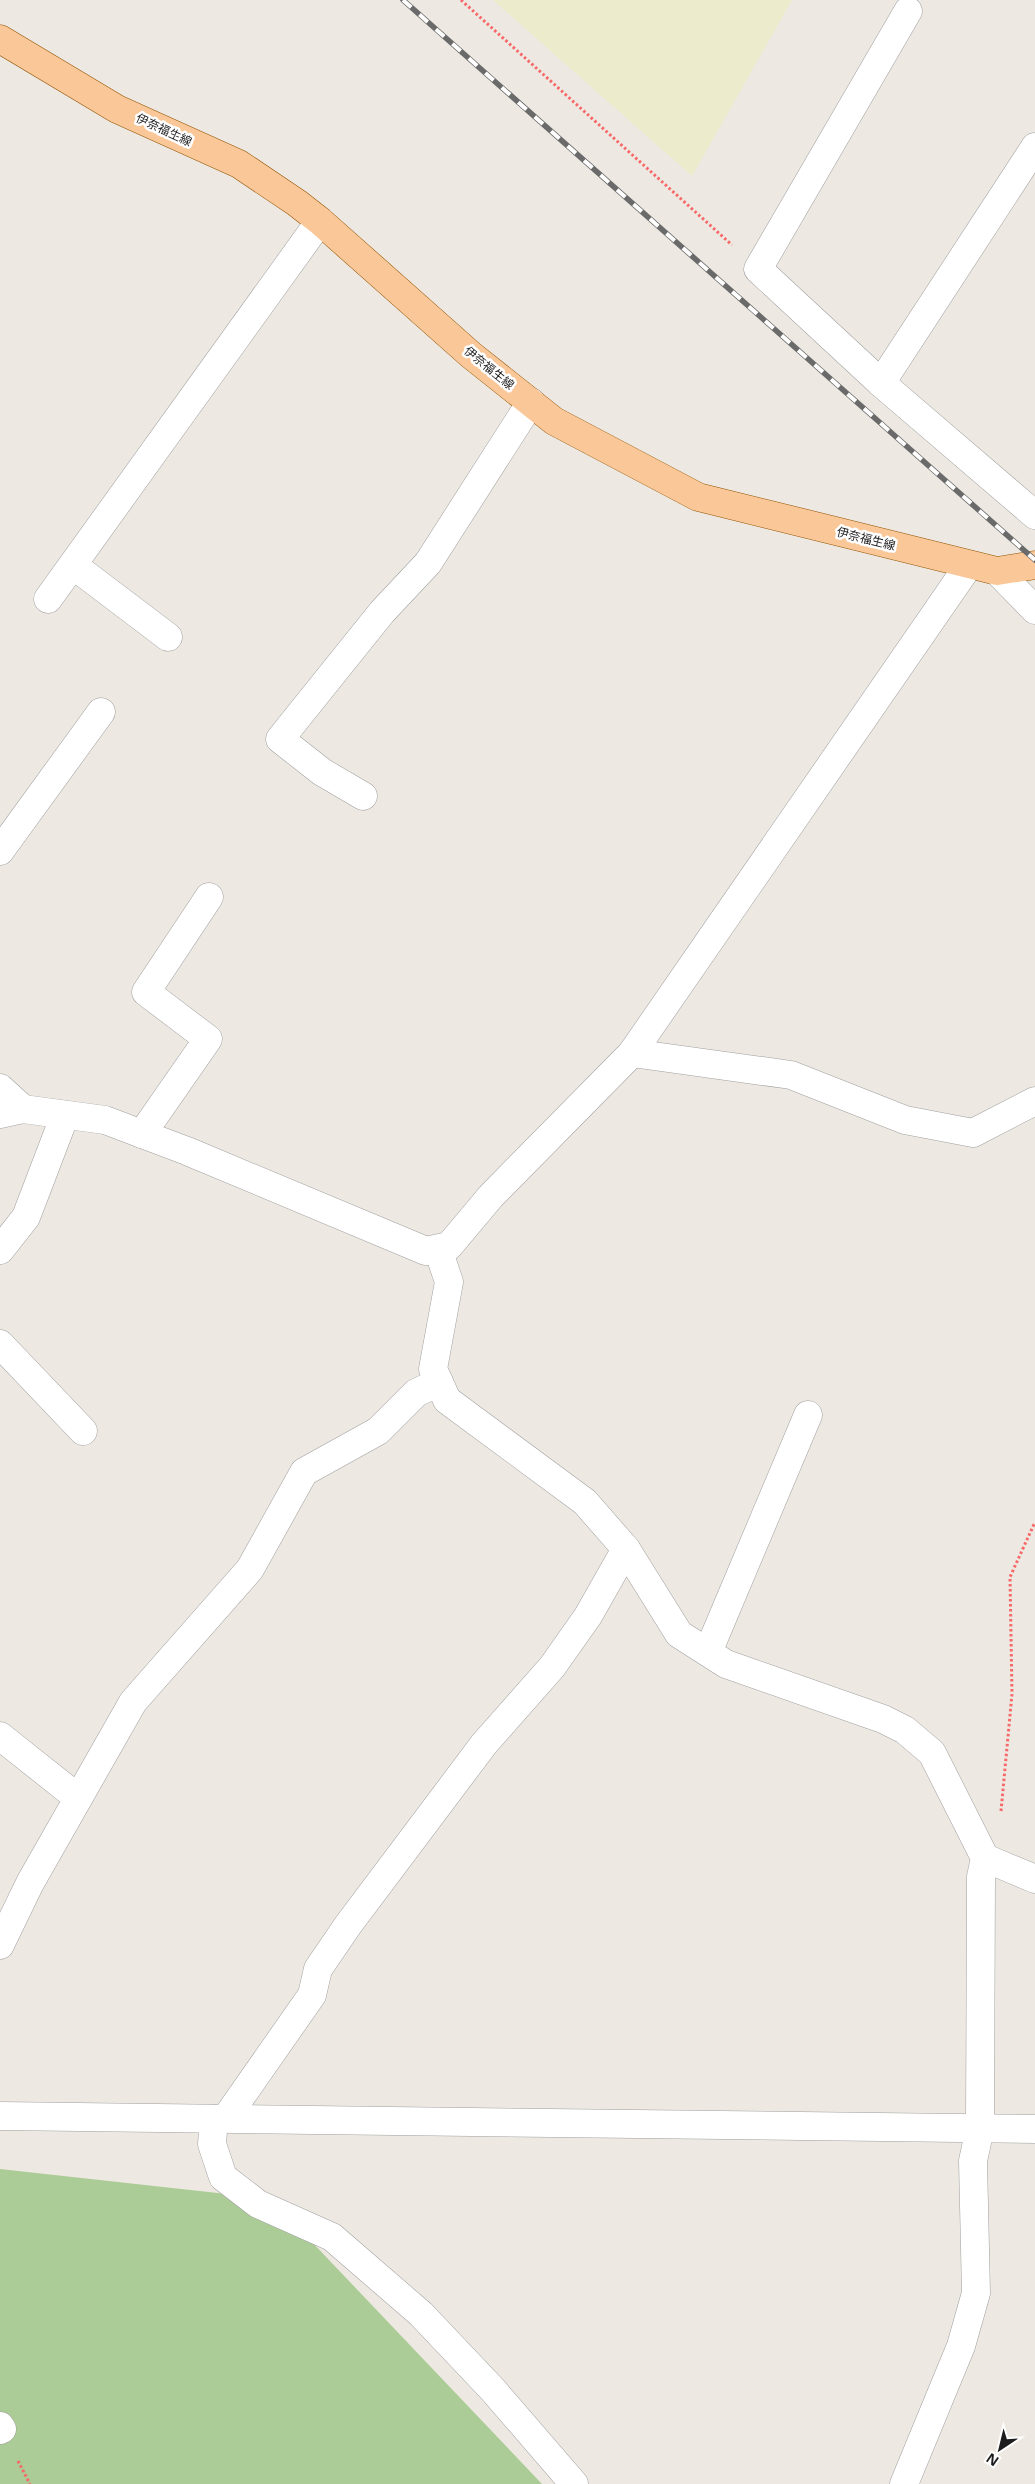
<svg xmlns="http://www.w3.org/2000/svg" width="1035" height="2484" font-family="'Noto Sans','Noto Sans JP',sans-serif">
<rect width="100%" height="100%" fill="#ede8e1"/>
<!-- farmland -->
<path fill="#ecebcc" d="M 493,0 L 792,0 L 692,176 Z"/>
<!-- forest -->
<path fill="#abcc96" d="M 0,2169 L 271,2199 L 542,2484 L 0,2484 Z"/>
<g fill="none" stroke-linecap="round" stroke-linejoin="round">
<defs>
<g id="minor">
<path d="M 908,11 L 758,269 L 881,383 L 1035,515"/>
<path d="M 881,383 L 1035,147"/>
<path d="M 73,565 L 168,637"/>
<path d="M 997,571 L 1035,610"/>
<path d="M 48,599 L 320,221"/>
<path d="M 363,796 L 322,772 L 280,739 L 382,612 L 428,563 L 531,402"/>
<path d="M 0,851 L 101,712"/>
<path d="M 632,1053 L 791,1075 L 905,1120 L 973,1133 L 1035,1101"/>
<path d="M 0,1088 L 23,1109"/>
<path d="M 0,1114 L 23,1109 L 105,1120 L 187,1151 L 426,1251 L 449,1246 L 491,1196 L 632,1053 L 969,565"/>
<path d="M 142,1134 L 208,1039 L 146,992 L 209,897"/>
<path d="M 438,1249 L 449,1282 L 433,1369 L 447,1400 L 585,1502 L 626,1549 L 679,1634 L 726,1664 L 883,1719 L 905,1730 L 932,1753 L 985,1858 L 981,1877 L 980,2128 L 973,2161 L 976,2293 L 961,2346 L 904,2484"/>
<path d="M 0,1250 L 26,1217 L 65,1115"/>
<path d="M 0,1344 L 83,1431"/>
<path d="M 708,1652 L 808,1415"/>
<path d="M 0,1736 L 78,1798"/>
<path d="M 985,1858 L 1035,1879"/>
<path d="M 0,1945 L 30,1883 L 133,1702 L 250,1569 L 304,1472 L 378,1431 L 416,1393 L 439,1382"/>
<path d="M 0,2116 L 1035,2129"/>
<path d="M 226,2118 L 312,1995 L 318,1969 L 348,1925 L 484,1744 L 552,1667 L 588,1616 L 626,1549"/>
<path d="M 214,2119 L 212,2144 L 223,2177 L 258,2204 L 332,2237 L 421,2314 L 493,2390 L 574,2484"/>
<path d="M 0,2426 L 2,2429 L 0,2430"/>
</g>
<path id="major" d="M 0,39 L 117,109 L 239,164 L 297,203 L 320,221 L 471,355 L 554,421 L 698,497 L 997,571 L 1035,565"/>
</defs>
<!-- minor casing -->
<use href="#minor" stroke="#a0a0a0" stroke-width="29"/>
<!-- major casing -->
<use href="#major" stroke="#915402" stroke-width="29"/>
<!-- path -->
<g stroke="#f76868" stroke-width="3" stroke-dasharray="2.5 2.5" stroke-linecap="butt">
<path d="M 461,0 L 732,245"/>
<path d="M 1001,1811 L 1012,1694 L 1010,1577 L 1035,1522"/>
<path d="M 18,2461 L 30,2484"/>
</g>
<!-- minor -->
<use href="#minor" stroke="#fff" stroke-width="28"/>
<!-- major -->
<use href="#major" stroke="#fac799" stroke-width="28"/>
<defs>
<path id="rail" d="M 403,0 L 1035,560"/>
</defs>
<!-- rail casing -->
<use href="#rail" stroke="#6a6a6a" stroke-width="5.5"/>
<!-- rail -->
<use href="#rail" stroke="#fff" stroke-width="4" stroke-dasharray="11" stroke-linecap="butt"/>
</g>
<g text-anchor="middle" stroke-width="5" stroke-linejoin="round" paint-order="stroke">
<!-- street labels -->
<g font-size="12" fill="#1c1c1c" stroke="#fff">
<text transform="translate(164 130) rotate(25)" y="4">伊奈福生線</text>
<text transform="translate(489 368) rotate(39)" y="4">伊奈福生線</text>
<text transform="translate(866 539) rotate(14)" y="4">伊奈福生線</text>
</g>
</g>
<!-- north arrow -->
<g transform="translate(1000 2449) rotate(215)" stroke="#ffffff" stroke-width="4" paint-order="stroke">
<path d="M0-4L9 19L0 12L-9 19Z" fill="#1c1c1c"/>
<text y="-8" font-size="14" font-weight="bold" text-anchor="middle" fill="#1c1c1c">N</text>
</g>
</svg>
